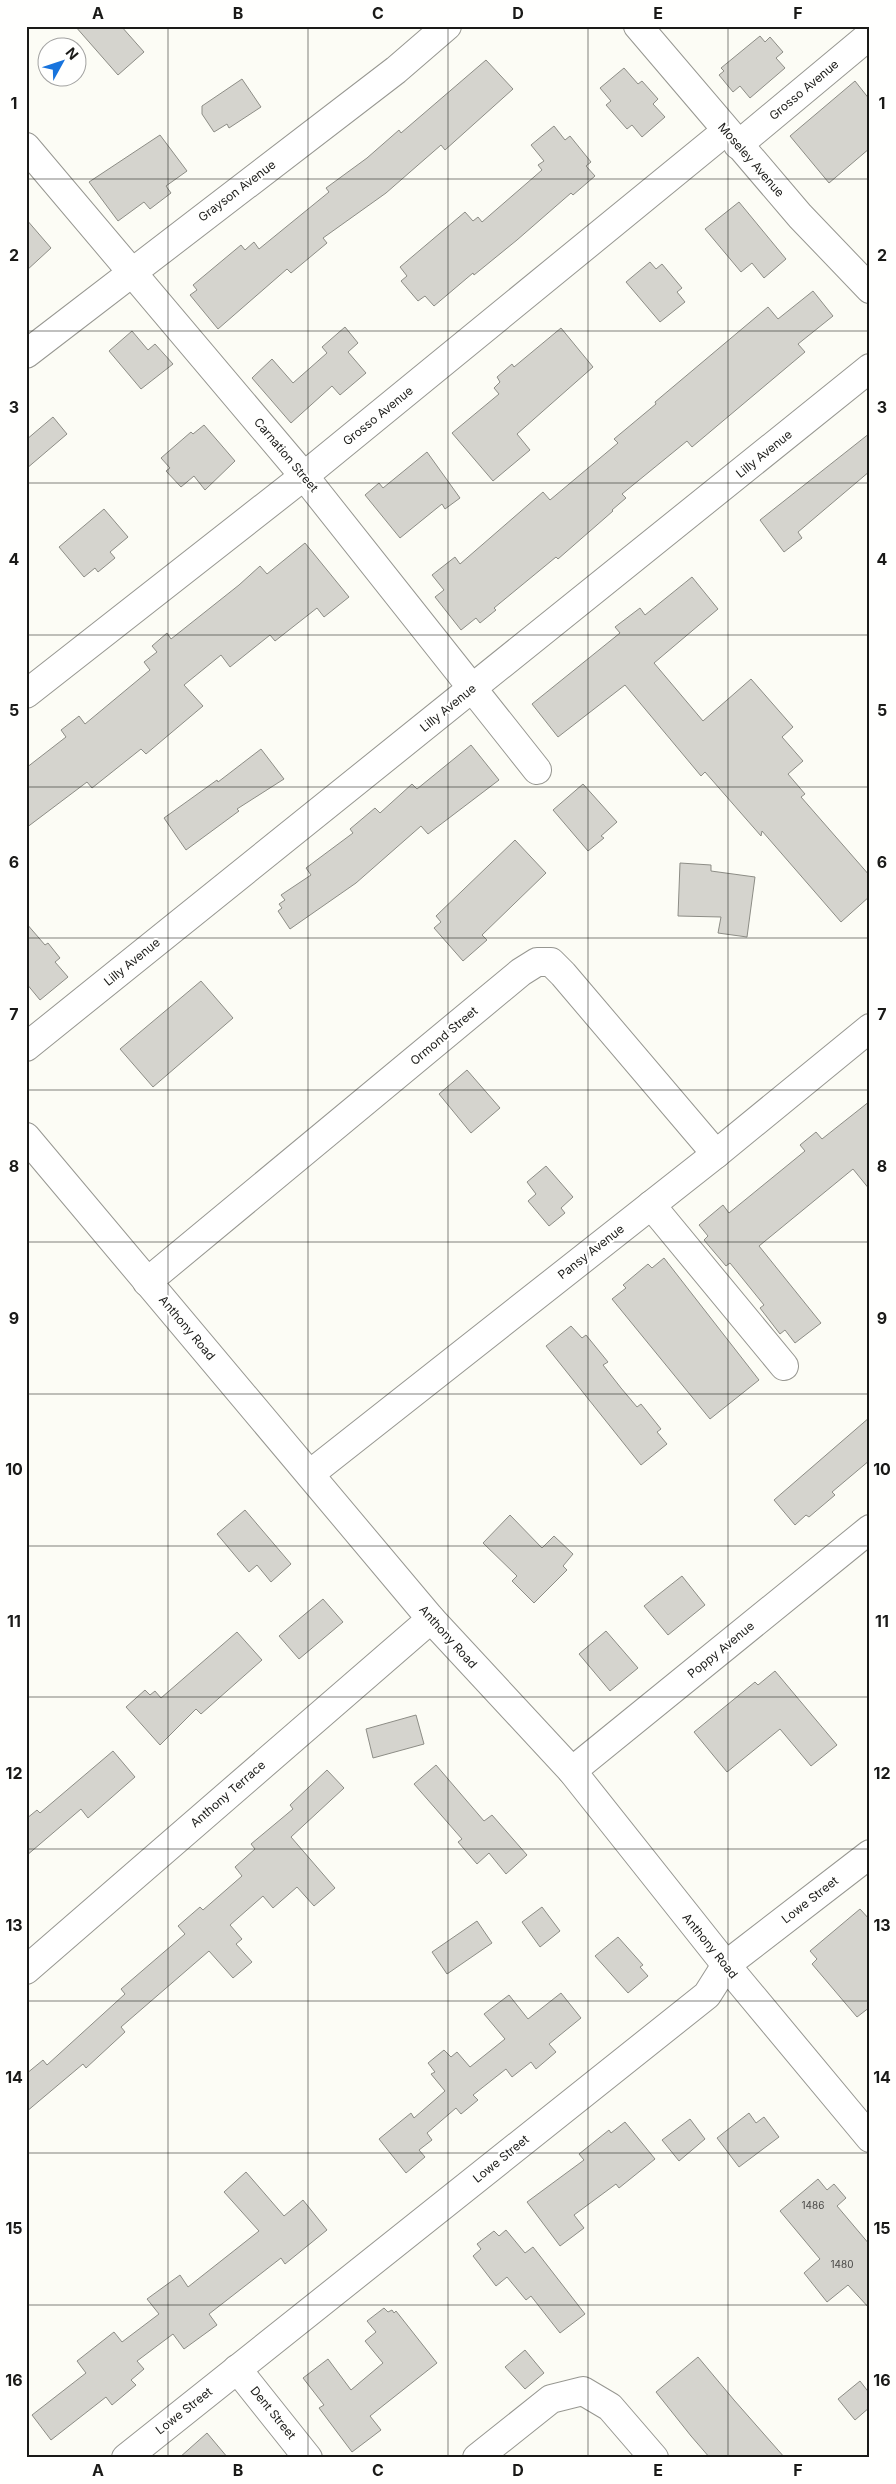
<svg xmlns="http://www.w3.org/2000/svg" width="896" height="2484" font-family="Inter,sans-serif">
<rect width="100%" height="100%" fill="#fcfcf5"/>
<!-- building -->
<g fill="#d5d4ce" stroke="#8d8d86">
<path d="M 75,26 L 121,26 L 144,52 L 118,75 Z"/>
<path d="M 760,36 L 765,42 L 770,37 L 783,52 L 776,58 L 785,68 L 750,98 L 740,86 L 733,92 L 719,75 L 724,71 L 721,68 Z"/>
<path d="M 486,60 L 513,89 L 445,150 L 441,145 L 386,193 L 323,238 L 327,243 L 291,273 L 287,269 L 218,329 L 190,295 L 197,290 L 193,285 L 241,245 L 245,250 L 254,242 L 259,249 L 329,192 L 326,188 L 367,158 L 399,130 L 401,133 Z"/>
<path d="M 624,68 L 638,84 L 642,81 L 658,99 L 653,104 L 665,117 L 642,137 L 632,125 L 627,129 L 606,105 L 611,101 L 600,88 Z"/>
<path d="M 242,79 L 261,107 L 229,128 L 227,124 L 214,132 L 202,114 L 202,106 Z"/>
<path d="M 855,81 L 870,100 L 870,148 L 829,183 L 790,136 Z"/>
<path d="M 554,126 L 565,140 L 570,136 L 591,162 L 586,166 L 595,176 L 573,195 L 571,193 L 517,240 L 474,275 L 473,273 L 434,306 L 425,296 L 418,301 L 401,281 L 407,276 L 400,267 L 465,212 L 473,221 L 478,217 L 482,222 L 542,170 L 538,165 L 544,161 L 531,145 Z"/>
<path d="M 160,135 L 187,171 L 166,186 L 171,193 L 150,209 L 144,202 L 118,221 L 89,182 Z"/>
<path d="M 739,202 L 786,259 L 764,278 L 752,263 L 741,272 L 705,229 Z"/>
<path d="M 26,219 L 51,248 L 26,271 Z"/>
<path d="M 650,262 L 656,269 L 662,264 L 682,288 L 677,292 L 685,302 L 660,322 L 626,282 Z"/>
<path d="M 813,291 L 833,316 L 798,344 L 805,352 L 692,447 L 687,441 L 622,494 L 626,498 L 612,510 L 613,511 L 558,559 L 556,557 L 494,608 L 496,610 L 480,623 L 476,618 L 461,630 L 435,597 L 444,590 L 432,575 L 455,557 L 460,564 L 543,492 L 550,500 L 618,443 L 614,439 L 656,404 L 655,402 L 768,307 L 778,319 Z"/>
<path d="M 345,327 L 358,343 L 348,352 L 366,373 L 340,395 L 332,386 L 291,423 L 252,378 L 272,359 L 293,383 L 327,353 L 322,347 Z"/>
<path d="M 561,328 L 593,367 L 517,434 L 530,450 L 493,481 L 452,433 L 499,394 L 494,388 L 500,382 L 497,377 L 512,364 L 514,367 Z"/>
<path d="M 132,331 L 148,350 L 155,344 L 173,364 L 141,389 L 109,351 Z"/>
<path d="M 53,417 L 67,434 L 26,469 L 26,440 Z"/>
<path d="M 204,425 L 235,461 L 205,490 L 194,476 L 181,487 L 166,471 L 170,468 L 161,458 L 191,432 L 193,434 Z"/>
<path d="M 870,433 L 870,471 L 798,532 L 802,538 L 784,552 L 760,520 Z"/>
<path d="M 427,452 L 460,498 L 445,509 L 442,504 L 400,538 L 365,495 L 379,483 L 383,488 Z"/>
<path d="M 104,509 L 128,537 L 110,552 L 115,558 L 98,572 L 95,568 L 84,577 L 59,547 Z"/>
<path d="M 305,543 L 349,597 L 324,617 L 317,608 L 275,641 L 270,635 L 230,667 L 221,655 L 184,685 L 203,706 L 146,754 L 141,749 L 92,788 L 87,782 L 26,828 L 26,768 L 66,737 L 61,730 L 79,716 L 85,724 L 150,670 L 144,662 L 157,652 L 152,646 L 167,633 L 171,639 L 239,585 L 260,566 L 267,574 Z"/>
<path d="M 692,577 L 718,609 L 654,663 L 703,721 L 751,679 L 793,727 L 782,737 L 803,761 L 788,774 L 805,794 L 801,797 L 870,876 L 870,896 L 841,922 L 762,831 L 761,836 L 705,772 L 701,776 L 625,685 L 558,737 L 532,704 L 620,633 L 615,627 L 640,608 L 645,615 Z"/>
<path d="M 471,745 L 499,780 L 428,834 L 421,826 L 356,883 L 290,929 L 278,911 L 282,908 L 279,904 L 285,900 L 281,895 L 311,875 L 306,868 L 353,833 L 350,829 L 375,808 L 380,813 L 412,784 L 417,789 Z"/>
<path d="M 261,749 L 284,779 L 237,809 L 239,811 L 186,850 L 164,818 L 217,780 L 218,782 Z"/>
<path d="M 583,784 L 617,822 L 601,836 L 604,838 L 588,851 L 553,810 Z"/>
<path d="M 515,840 L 546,873 L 482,935 L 487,940 L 463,961 L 434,928 L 441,922 L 436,916 Z"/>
<path d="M 680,863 L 711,865 L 711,871 L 755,877 L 747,937 L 718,933 L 721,917 L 678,916 Z"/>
<path d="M 26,923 L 45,945 L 48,943 L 60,958 L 55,962 L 68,977 L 40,1000 L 26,983 Z"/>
<path d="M 201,981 L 233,1018 L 153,1087 L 120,1049 Z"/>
<path d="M 467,1070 L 500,1108 L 471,1133 L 439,1094 Z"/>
<path d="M 870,1101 L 870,1190 L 853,1169 L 759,1246 L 821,1323 L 795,1343 L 785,1330 L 780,1334 L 760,1308 L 764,1305 L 730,1263 L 726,1266 L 704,1240 L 708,1236 L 699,1225 L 723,1205 L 729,1213 L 805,1151 L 800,1145 L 816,1132 L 822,1139 Z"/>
<path d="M 546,1166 L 573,1197 L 561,1208 L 565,1213 L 549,1226 L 528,1201 L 536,1194 L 527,1182 Z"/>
<path d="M 664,1258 L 759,1380 L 710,1419 L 612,1299 L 626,1288 L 623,1285 L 648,1264 L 652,1268 Z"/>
<path d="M 571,1326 L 582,1338 L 586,1335 L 608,1362 L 603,1365 L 621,1388 L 637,1407 L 641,1404 L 661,1429 L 657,1432 L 667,1444 L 641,1465 L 546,1346 Z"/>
<path d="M 870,1417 L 870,1460 L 832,1492 L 835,1495 L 809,1517 L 806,1515 L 795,1525 L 774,1500 Z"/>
<path d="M 245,1510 L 291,1564 L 271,1582 L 257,1565 L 249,1572 L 217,1534 Z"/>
<path d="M 510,1515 L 542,1548 L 554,1536 L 573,1554 L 563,1566 L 567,1570 L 534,1603 L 512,1581 L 517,1576 L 483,1543 Z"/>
<path d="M 682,1576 L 705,1605 L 668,1635 L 644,1606 Z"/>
<path d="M 323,1599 L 343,1622 L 299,1659 L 279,1636 Z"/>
<path d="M 606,1631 L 638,1668 L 610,1691 L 579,1654 Z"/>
<path d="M 237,1632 L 262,1660 L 201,1714 L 196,1709 L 160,1745 L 126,1707 L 145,1690 L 150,1695 L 155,1691 L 161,1698 Z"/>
<path d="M 775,1671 L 837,1745 L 811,1766 L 780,1729 L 727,1772 L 694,1732 L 755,1682 L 758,1685 Z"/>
<path d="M 416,1715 L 424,1744 L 373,1758 L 366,1729 Z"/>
<path d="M 113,1751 L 135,1777 L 88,1818 L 81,1809 L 26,1856 L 26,1819 L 37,1810 L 40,1813 Z"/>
<path d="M 436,1765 L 484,1821 L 492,1815 L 527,1855 L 506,1874 L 489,1853 L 477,1864 L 458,1842 L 462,1839 L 414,1784 Z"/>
<path d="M 327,1770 L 344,1788 L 291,1837 L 335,1888 L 314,1906 L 297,1887 L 273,1908 L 263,1896 L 230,1925 L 242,1939 L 236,1944 L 252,1962 L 233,1978 L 209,1951 L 121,2027 L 125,2032 L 86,2068 L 83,2064 L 26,2112 L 26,2074 L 43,2060 L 47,2065 L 125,1994 L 121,1989 L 185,1934 L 178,1926 L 200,1907 L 203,1910 L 242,1876 L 235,1867 L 255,1849 L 251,1844 L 293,1809 L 290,1805 Z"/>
<path d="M 542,1907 L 560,1931 L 540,1947 L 522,1922 Z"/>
<path d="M 860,1909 L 870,1920 L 870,2007 L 857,2017 L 812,1964 L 817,1959 L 810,1951 Z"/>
<path d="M 477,1921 L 492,1943 L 447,1974 L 432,1952 Z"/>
<path d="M 618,1937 L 643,1965 L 640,1967 L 648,1976 L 628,1993 L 595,1956 Z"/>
<path d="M 561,1993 L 581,2018 L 549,2044 L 556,2052 L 536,2069 L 531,2062 L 512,2077 L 506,2069 L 473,2095 L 478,2100 L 461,2114 L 456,2108 L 427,2133 L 432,2140 L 419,2150 L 425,2157 L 406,2173 L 379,2139 L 411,2113 L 414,2118 L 445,2091 L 431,2074 L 435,2072 L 428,2063 L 444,2050 L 451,2057 L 457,2052 L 470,2067 L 505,2039 L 484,2014 L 509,1995 L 528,2019 Z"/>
<path d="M 749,2113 L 756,2123 L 764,2117 L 779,2137 L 739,2167 L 717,2138 Z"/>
<path d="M 690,2119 L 705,2139 L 679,2161 L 662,2140 Z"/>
<path d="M 625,2122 L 655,2159 L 619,2188 L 616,2184 L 574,2215 L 584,2228 L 560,2246 L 527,2202 L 584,2160 L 579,2154 L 609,2130 L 611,2133 Z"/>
<path d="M 246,2172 L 284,2216 L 303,2200 L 327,2230 L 285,2264 L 281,2258 L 209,2314 L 217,2325 L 184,2349 L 173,2334 L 137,2361 L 144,2369 L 131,2380 L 136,2385 L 112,2405 L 106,2397 L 51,2440 L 32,2415 L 86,2373 L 77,2361 L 114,2332 L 122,2342 L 159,2314 L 147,2299 L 180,2275 L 188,2287 L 259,2231 L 224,2192 Z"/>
<path d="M 818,2179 L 827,2190 L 834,2184 L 846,2198 L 837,2206 L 870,2245 L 870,2309 L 848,2285 L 827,2302 L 804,2273 L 820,2259 L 780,2211 Z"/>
<path d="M 506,2230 L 525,2253 L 533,2247 L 585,2314 L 560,2333 L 531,2296 L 526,2300 L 507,2277 L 496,2286 L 473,2256 L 481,2249 L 477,2244 L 494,2231 L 499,2236 Z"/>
<path d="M 384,2308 L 388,2312 L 392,2310 L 394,2313 L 396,2311 L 437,2363 L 370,2416 L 381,2430 L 352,2452 L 319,2408 L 324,2405 L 303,2378 L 328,2359 L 351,2390 L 383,2363 L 365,2341 L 376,2332 L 367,2321 Z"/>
<path d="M 525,2350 L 544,2373 L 525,2389 L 505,2367 Z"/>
<path d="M 698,2357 L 734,2400 L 785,2458 L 710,2458 L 691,2436 L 656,2392 Z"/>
<path d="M 860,2381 L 870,2394 L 870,2407 L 855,2420 L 838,2399 Z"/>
<path d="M 207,2433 L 228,2458 L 179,2458 Z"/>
</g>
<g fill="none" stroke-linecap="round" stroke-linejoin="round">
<defs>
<g id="minor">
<path d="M 638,26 L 800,216 L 870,289"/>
<path d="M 738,145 L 870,35"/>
<path d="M 26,147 L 304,476 L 537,770"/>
<path d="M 26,354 L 396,70 L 447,26"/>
<path d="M 26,694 L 304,476 L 726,131"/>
<path d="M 26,1047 L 870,368"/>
<path d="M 651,1205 L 784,1366"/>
<path d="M 147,1282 L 521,972 L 537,962 L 551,962 L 563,974 L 716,1154"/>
<path d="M 310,1474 L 716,1154 L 870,1028"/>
<path d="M 572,1771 L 870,1529"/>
<path d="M 26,1970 L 431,1619"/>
<path d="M 237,2369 L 308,2458"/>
<path d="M 126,2458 L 707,1995 L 726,1965 L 870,1854"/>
<path d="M 477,2458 L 551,2399 L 583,2391 L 610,2407 L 654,2458"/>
</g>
<path id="tertiary" d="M 26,1137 L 431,1619 L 572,1771 L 726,1965 L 870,2138"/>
</defs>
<!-- minor casing -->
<use href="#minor" stroke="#979791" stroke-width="30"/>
<!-- tertiary casing -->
<use href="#tertiary" stroke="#979791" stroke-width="30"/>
<!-- minor -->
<use href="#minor" stroke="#fff" stroke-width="28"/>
<!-- tertiary -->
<use href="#tertiary" stroke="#fff" stroke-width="28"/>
</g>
<!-- grid -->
<path fill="none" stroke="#1a1a18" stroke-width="1" stroke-opacity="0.55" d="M 168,26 L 168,2458M 308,26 L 308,2458M 448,26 L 448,2458M 588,26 L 588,2458M 728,26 L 728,2458M 26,179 L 870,179M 26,331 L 870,331M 26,483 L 870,483M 26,635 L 870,635M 26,787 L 870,787M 26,938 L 870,938M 26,1090 L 870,1090M 26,1242 L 870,1242M 26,1394 L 870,1394M 26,1546 L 870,1546M 26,1697 L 870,1697M 26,1849 L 870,1849M 26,2001 L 870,2001M 26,2153 L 870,2153M 26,2305 L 870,2305"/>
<g text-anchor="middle" stroke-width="4" stroke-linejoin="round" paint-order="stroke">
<!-- number labels -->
<g font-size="10" fill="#494846">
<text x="813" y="2209">1486</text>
<text x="842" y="2268">1480</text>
</g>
<!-- street labels -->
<g font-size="12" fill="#1a1a18" stroke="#fffffe">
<text transform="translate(804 90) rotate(-40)" y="4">Grosso Avenue</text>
<text transform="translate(751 160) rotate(49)" y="4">Moseley Avenue</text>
<text transform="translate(237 191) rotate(-37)" y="4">Grayson Avenue</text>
<text transform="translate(378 416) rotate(-39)" y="4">Grosso Avenue</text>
<text transform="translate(764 454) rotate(-39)" y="4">Lilly Avenue</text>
<text transform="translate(286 455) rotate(50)" y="4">Carnation Street</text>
<text transform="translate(448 708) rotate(-39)" y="4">Lilly Avenue</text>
<text transform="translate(132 962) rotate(-39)" y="4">Lilly Avenue</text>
<text transform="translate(444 1036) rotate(-40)" y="4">Ormond Street</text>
<text transform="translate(591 1252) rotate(-38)" y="4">Pansy Avenue</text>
<text transform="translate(187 1328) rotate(50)" y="4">Anthony Road</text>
<text transform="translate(448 1637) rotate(48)" y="4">Anthony Road</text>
<text transform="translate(721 1650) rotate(-39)" y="4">Poppy Avenue</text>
<text transform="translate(228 1794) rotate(-41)" y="4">Anthony Terrace</text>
<text transform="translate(810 1900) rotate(-38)" y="4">Lowe Street</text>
<text transform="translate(710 1946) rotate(51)" y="4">Anthony Road</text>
<text transform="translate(501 2159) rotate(-39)" y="4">Lowe Street</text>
<text transform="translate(184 2411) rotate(-38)" y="4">Lowe Street</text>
<text transform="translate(273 2413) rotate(51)" y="4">Dent Street</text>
</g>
</g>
<!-- border -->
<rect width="896" height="2484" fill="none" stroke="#fffffe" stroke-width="55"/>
<!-- north arrow -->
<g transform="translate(62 62) rotate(50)"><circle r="24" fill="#fffffe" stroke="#a3a3a2"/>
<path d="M0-4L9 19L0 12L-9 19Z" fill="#1874dd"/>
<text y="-8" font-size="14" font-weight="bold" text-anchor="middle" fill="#1a1a18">N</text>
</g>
<rect x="28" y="28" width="840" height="2428" fill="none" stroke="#1a1a18" stroke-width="2"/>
<g font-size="16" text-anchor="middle" font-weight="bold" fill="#1a1a18">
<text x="98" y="19">A</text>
<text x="238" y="19">B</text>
<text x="378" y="19">C</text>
<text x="518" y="19">D</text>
<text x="658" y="19">E</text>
<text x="798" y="19">F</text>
<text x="14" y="109">1</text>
<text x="882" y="109">1</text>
<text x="14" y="261">2</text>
<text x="882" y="261">2</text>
<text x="14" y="413">3</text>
<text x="882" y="413">3</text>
<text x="14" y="565">4</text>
<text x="882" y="565">4</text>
<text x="14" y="716">5</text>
<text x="882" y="716">5</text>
<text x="14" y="868">6</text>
<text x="882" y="868">6</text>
<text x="14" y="1020">7</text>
<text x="882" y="1020">7</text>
<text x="14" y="1172">8</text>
<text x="882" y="1172">8</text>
<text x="14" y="1324">9</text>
<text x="882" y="1324">9</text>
<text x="14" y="1475">10</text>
<text x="882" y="1475">10</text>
<text x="14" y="1627">11</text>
<text x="882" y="1627">11</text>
<text x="14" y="1779">12</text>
<text x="882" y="1779">12</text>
<text x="14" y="1931">13</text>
<text x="882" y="1931">13</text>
<text x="14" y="2083">14</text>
<text x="882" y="2083">14</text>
<text x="14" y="2234">15</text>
<text x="882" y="2234">15</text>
<text x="14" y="2386">16</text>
<text x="882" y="2386">16</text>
<text x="98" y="2476">A</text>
<text x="238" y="2476">B</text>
<text x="378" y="2476">C</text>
<text x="518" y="2476">D</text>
<text x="658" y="2476">E</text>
<text x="798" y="2476">F</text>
</g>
</svg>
